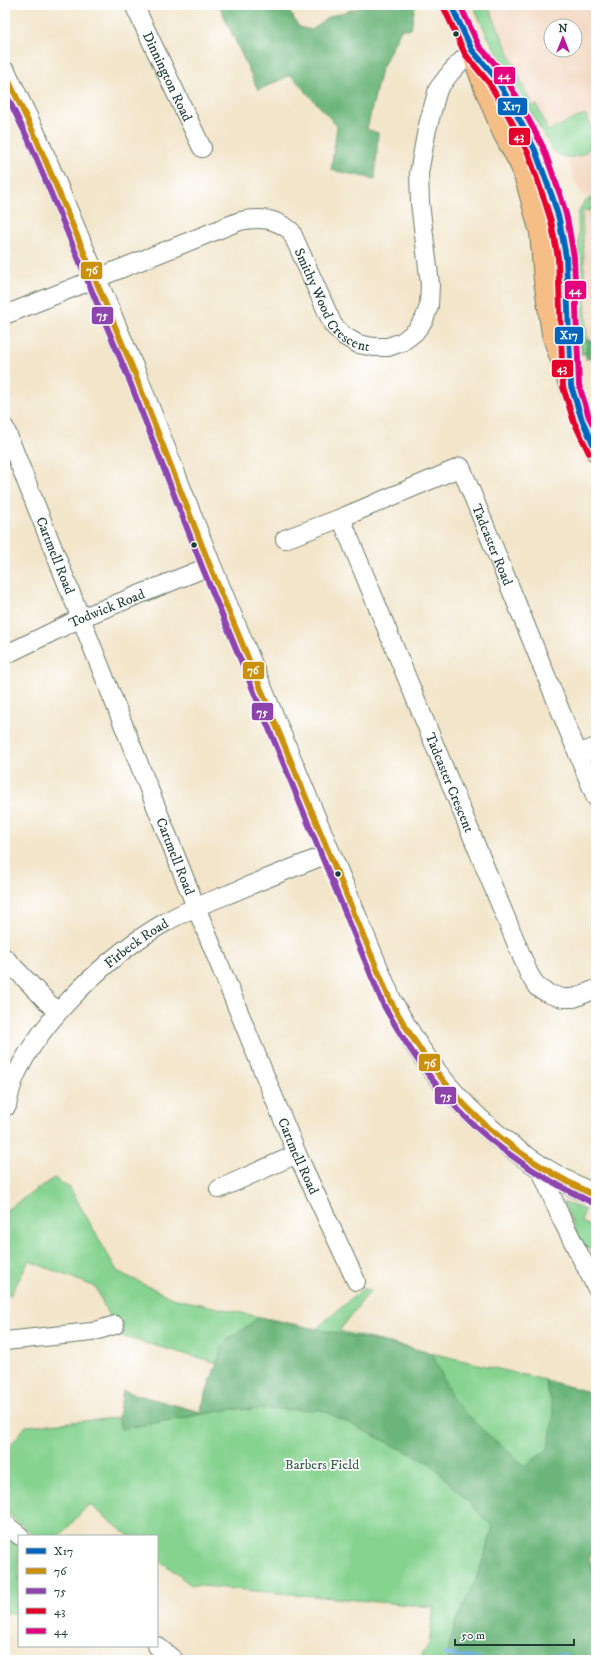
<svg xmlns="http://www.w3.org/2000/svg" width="601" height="1665" font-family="'IM FELL DW Pica',serif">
<rect width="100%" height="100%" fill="#fff"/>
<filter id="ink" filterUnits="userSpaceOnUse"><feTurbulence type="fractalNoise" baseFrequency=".025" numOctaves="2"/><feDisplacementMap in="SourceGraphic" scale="8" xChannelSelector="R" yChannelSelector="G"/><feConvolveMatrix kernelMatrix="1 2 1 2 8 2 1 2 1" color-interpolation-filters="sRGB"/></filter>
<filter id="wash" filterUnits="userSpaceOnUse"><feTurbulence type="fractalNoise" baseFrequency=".012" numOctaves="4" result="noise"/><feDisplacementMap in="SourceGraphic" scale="16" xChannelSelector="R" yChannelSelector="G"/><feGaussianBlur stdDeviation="0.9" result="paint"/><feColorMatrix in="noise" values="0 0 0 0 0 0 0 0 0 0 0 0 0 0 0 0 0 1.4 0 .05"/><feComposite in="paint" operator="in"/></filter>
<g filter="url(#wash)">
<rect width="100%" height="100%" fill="#f2e5ca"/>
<!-- built -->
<path fill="#f2d5bd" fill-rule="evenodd" d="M 488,5 L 596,5 L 596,341 L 587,340 L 582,211 L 593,210 L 590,201 L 578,189 L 567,158 L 555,153 L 550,147 ZM 551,26 L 575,26 L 575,50 L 551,50 Z"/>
<!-- green -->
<g fill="#86d390" stroke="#528862">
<path d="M 473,5 L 488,5 L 532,106 L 537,105 L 548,131 L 585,114 C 589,122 594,130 593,138 C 592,158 566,162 553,151 L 487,35 Z"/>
<path d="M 596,195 L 596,198 L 590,201 L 593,210 L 582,211 L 587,340 L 586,354 L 581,354 L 578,213 L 584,202 Z"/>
<path d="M 54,1178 L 70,1188 L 117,1271 L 172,1298 L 316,1329 L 364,1288 L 370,1291 L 339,1331 L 545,1380 L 596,1394 L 596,1553 L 588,1557 L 596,1574 L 596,1660 L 419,1660 L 429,1644 L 434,1607 L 191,1585 L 157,1558 L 157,1536 L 129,1536 L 89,1504 L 60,1536 L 34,1536 L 5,1511 L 5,1452 L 26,1426 L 118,1418 L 123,1391 L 200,1412 L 217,1363 L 117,1335 L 96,1287 L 29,1261 L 10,1296 L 5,1293 L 5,1211 Z"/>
<path d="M 563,1202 L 585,1210 L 581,1222 L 596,1228 L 596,1249 L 588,1249 L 583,1246 Z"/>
<path d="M 5,1536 L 19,1547 L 19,1615 L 5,1613 Z"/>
</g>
<!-- forest -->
<g fill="#6cb57a" stroke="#467957">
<path d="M 219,5 L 290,5 L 290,12 L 299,27 L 312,30 L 328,17 L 358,8 L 362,5 L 415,5 L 411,29 L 401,29 L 381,70 L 367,129 L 378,133 L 375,179 L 331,170 L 337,126 L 291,75 L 258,90 Z"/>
<path d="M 587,340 L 596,341 L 596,357 L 586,359 Z"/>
<path d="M 259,1317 L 432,1353 L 453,1400 L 486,1433 L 525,1466 L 548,1449 L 554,1414 L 545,1380 L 596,1394 L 596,1553 L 588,1557 L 596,1574 L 596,1660 L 448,1660 C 448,1632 464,1606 475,1581 C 482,1564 488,1545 493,1527 L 430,1463 L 322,1410 L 232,1409 L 121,1429 L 118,1418 L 123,1391 L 200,1412 L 224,1343 Z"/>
</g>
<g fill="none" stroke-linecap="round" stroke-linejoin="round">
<!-- stream -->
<g stroke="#6dafe1" stroke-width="4.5">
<path d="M 445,1654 L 482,1660"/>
<path d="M 516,1660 L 564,1655 L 567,1660"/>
</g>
</g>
</g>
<g filter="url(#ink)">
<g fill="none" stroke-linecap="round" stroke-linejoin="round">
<defs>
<g id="minor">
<path id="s1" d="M 134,5 L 202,148"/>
<path id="s2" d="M 5,315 L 240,221 C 260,217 275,218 291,231 L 333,325 L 344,336 L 358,344 L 374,347 L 388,347 L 402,342 L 415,332 L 424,320 L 429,306 L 430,284 L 420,203 L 419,173 L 427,129 L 438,89 L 451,72 L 472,50"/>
<path id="s3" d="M 5,428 L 196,907 L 297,1154 L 356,1281"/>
<path id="s4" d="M 341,518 L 529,974 L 537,987 L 549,994 L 563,998 L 574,998 L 596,989"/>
<path id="s5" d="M 285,539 L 341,518 L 461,467 L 596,798"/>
<path id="s6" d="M 5,655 L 81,618 L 210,566"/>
<path d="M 578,754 L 596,747"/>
<path d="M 5,958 L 57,1012"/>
<path id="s7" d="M 5,1105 L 7,1106 C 9,1096 11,1086 15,1077 C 41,1019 111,953 166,922 C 186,910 208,902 229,894 C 262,880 295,867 328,854"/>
<path d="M 540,1168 L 561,1218 L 596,1287"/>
<path d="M 219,1189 L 297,1154"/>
<path d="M 5,1341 L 92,1332 L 115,1325"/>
<path d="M 5,1524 L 20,1536"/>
<path d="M 157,1646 L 174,1660"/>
</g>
<path id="tertiary" d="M 5,73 L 36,138 L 135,374 L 210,566 L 390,1000 C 400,1018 410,1036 421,1052 C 464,1116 526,1166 596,1196"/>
<g id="trunk">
<path d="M 451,5 L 472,50 L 484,84 L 504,133 L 521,164 L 528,185 L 541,232 L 545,280 L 553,334 L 582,420 L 596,450"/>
<path d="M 486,66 L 496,78 L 535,150 L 559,219 L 566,257 L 570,363"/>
</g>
</defs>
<!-- minor casing -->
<use href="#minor" stroke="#697868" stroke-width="20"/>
<!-- tertiary casing -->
<use href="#tertiary" stroke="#697868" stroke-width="24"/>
<!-- trunk casing -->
<use href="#trunk" stroke="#697868" stroke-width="24"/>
<!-- minor -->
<use href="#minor" stroke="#fff" stroke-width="18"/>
<!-- tertiary -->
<use href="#tertiary" stroke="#fff" stroke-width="22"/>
<!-- trunk -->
<use href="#trunk" stroke="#f6be87" stroke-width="22"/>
<defs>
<path id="bus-1" d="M 451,5 L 472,50 L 496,78 L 516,113 L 535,150 L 553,199 L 559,219 L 566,257 L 571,386 L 582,420 L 596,450"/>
<path id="bus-2" d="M 5,73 L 36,138 L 135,374 L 210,566 L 390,1000 C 442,1094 498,1150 596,1196"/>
<path id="bus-3" d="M 5,92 L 29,141 L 128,377 L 203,569 L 383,1004 C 436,1100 493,1156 593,1203"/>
<path id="bus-4" d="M 444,8 L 465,54 L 489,83 L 509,117 L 528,153 L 545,202 L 551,221 L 558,258 L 563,387 L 574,422 L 589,453"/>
<path id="bus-5" d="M 460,5 L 479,46 L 503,73 L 523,109 L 543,147 L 561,197 L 567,218 L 574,257 L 579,385 L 589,417 L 596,431"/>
</defs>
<!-- bus-1 casing -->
<use href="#bus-1" stroke="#fff" stroke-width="9"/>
<!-- bus-2 casing -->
<use href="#bus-2" stroke="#fff" stroke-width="9"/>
<!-- bus-3 casing -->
<use href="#bus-3" stroke="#fff" stroke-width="9"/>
<!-- bus-4 casing -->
<use href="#bus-4" stroke="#fff" stroke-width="9"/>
<!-- bus-5 casing -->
<use href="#bus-5" stroke="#fff" stroke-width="9"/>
<!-- bus-1 -->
<use href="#bus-1" stroke="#0065bd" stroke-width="6"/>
<!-- bus-2 -->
<use href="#bus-2" stroke="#cc910a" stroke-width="6"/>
<!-- bus-3 -->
<use href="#bus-3" stroke="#8e44ad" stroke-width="6"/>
<!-- bus-4 -->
<use href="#bus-4" stroke="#e4002b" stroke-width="6"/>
<!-- bus-5 -->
<use href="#bus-5" stroke="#e5007d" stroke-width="6"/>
</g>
</g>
<!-- markers -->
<g fill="#1f3d34" stroke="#fff" stroke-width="1.5">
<circle cx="456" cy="34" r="3.5"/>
<circle cx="194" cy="545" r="3.5"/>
<circle cx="338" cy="874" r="3.5"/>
</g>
<g text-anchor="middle" stroke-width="3.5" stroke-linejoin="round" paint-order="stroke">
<!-- street labels -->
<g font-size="14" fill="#1f3d34" stroke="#fff">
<text dy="5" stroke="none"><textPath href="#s1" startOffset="79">Dinnington Road</textPath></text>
<text dy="5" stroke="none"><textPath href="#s2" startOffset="390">Smithy Wood Crescent</textPath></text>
<text dy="5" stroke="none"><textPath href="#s5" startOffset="274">Tadcaster Road</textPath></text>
<text dy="5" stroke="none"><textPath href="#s3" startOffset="137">Cartmell Road</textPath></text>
<text dy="5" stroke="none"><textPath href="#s6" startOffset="112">Todwick Road</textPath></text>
<text dy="5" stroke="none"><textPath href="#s4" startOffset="286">Tadcaster Crescent</textPath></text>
<text dy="5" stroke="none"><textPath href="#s3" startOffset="461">Cartmell Road</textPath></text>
<text dy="5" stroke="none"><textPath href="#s7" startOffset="215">Firbeck Road</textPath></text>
<text dy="5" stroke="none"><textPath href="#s3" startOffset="785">Cartmell Road</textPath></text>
</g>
<!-- park labels -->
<g font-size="14" fill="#39624b" stroke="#fff">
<text x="322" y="1469">Barbers Field</text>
</g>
</g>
<g stroke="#fff" stroke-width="1.5">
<rect x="493" y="66" width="23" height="19" rx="4" fill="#e5007d"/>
<rect x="497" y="97" width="31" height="19" rx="4" fill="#0065bd"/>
<rect x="508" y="127" width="23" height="19" rx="4" fill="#e4002b"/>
<rect x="80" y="261" width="23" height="19" rx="4" fill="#cc910a"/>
<rect x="564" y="280" width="23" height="20" rx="4" fill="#e5007d"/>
<rect x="91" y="306" width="23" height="19" rx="4" fill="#8e44ad"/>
<rect x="554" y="326" width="30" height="19" rx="4" fill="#0065bd"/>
<rect x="551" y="359" width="23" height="19" rx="4" fill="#e4002b"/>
<rect x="242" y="661" width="23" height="19" rx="4" fill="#cc910a"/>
<rect x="251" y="702" width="23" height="19" rx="4" fill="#8e44ad"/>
<rect x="418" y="1053" width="23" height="19" rx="4" fill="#cc910a"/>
<rect x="434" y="1086" width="23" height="19" rx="4" fill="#8e44ad"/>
</g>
<g font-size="11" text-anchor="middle" font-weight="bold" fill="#fff">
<text x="504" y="79">44</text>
<text x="512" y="110">X17</text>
<text x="519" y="140">43</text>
<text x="92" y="274">76</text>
<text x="575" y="294">44</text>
<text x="102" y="319">75</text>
<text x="569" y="339">X17</text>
<text x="562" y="372">43</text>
<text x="253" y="674">76</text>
<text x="262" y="716">75</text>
<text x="430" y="1067">76</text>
<text x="446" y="1100">75</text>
</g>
<!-- margin -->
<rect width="601" height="1665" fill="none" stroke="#fff" stroke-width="20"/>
<!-- legend -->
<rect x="18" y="1535" width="140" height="112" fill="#ffffff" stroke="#a5b1ae"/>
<rect x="26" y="1548" width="20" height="6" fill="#0065bd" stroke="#a5b1ae"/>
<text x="54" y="1555" font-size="12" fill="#1f3d34">X17</text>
<rect x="26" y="1568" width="20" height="6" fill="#cc910a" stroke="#a5b1ae"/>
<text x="54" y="1575" font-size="12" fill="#1f3d34">76</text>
<rect x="26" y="1588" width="20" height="6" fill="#8e44ad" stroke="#a5b1ae"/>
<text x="54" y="1595" font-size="12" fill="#1f3d34">75</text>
<rect x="26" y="1608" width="20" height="6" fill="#e4002b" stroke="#a5b1ae"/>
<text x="54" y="1615" font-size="12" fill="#1f3d34">43</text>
<rect x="26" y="1628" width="20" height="6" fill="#e5007d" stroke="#a5b1ae"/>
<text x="54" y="1635" font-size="12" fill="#1f3d34">44</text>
<!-- north arrow -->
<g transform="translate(563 38)"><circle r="19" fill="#ffffff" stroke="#a5b1ae"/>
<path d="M0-3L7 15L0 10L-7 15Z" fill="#b5179e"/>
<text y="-6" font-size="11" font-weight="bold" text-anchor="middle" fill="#1f3d34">N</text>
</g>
<!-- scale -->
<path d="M455 1639v6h119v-6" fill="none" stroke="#1f3d34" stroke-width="2"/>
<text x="461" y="1639" font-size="12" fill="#1f3d34" stroke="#ffffff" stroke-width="3" paint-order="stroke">50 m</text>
</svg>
